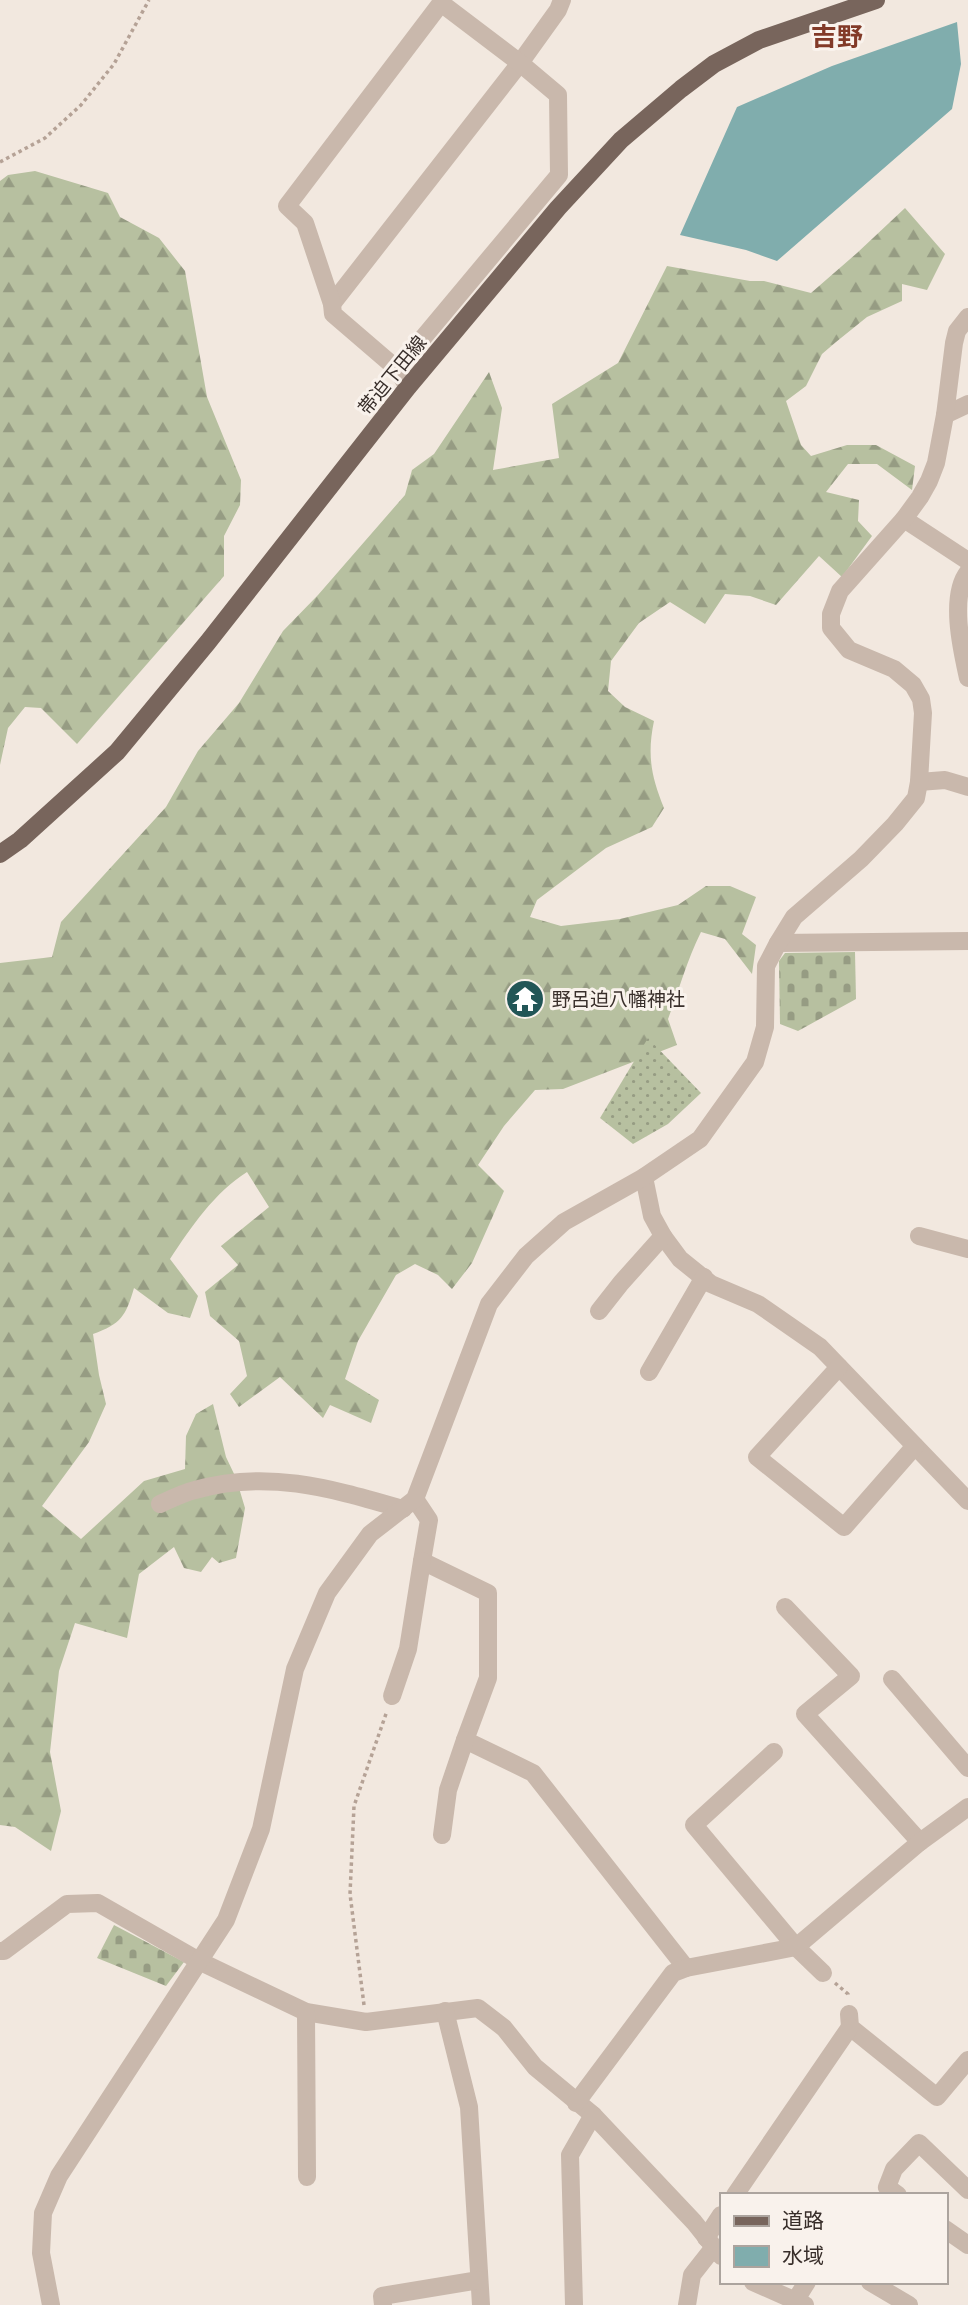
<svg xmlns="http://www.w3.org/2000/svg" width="968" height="2305" font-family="Inter,'Noto Sans JP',sans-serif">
<defs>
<pattern id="forest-firs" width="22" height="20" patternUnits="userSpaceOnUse" patternTransform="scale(1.75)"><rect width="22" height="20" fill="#b7c0a0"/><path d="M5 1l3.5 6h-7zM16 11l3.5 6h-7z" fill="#969c83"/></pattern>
<pattern id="cemetery-stones" width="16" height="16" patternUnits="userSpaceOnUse" patternTransform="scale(1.75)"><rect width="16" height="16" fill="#b7c0a0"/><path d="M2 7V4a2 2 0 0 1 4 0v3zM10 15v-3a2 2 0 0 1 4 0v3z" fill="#969c83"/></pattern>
<pattern id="park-dots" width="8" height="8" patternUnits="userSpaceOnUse" patternTransform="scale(1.75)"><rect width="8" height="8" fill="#b7c0a0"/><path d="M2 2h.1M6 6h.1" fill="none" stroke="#969c83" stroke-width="1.8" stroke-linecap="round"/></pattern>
</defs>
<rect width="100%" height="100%" fill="#f2e8df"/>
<!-- forest -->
<g fill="url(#forest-firs)">
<path d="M 35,171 L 108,193 L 120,217 L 159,238 L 185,271 L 207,397 L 241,480 L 240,505 L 224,536 L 224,576 L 77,744 L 41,708 L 25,707 L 8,728 L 0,765 L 0,181 L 8,175 Z"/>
<path d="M 905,208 L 945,254 L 927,290 L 902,284 L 902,301 L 867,317 L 836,342 L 822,354 L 806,386 L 786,401 L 801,445 L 811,456 L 847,445 L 876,445 L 915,466 L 912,490 L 877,464 L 848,464 L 826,492 L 859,500 L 858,521 L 872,536 L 842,577 L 819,556 L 776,605 L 750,596 L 725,594 L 705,624 L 670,602 L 639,623 L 611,661 L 608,691 L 625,707 L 654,721 C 647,755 651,776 664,808 L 652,827 L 606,848 L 537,900 L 530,917 L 561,926 L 620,919 L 678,905 L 706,886 L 730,886 L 756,897 L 742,934 L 756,945 L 752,974 L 725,939 L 701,932 C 687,960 679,990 668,1019 L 677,1045 L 563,1089 L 535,1090 L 504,1126 L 478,1165 L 504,1191 L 472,1263 L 452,1289 L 438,1275 L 415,1264 L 396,1275 L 358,1341 L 345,1379 L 379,1400 L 371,1423 L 330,1405 L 323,1418 L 280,1377 L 239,1407 L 230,1394 L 247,1376 L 239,1341 L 210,1316 L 205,1292 L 238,1265 L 221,1246 L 269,1207 L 247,1172 C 215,1192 191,1227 170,1259 L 198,1296 L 190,1318 L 168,1313 L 134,1288 C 126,1316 121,1324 93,1334 L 99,1375 L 106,1404 L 89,1442 L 42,1506 L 81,1539 L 144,1481 L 185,1469 L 186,1436 L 196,1414 L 213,1404 L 226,1457 L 236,1478 L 245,1508 L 236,1558 L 219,1563 L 212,1557 L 201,1572 L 184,1568 L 174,1547 L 139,1574 L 127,1638 L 75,1623 L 59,1671 L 50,1752 L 61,1811 L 51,1851 L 15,1827 L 0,1825 L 0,963 L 52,957 L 61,922 L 166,807 L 198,751 L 239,703 L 283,631 L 318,595 L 405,495 L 412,470 L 434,454 L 489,372 L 502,408 L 493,470 L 559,458 L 552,404 L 618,363 L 667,266 L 750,281 L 764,281 L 811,293 L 857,253 Z"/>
</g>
<!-- cemetery -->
<g fill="url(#cemetery-stones)">
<path d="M 855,952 L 856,999 L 798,1031 L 780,1024 L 779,961 L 785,953 Z"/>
<path d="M 114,1925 L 184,1962 L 166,1986 L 97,1958 Z"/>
</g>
<!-- park -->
<path fill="url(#park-dots)" d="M 648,1038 L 701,1093 L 668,1124 L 633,1144 L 600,1118 Z"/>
<!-- water -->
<path fill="#80adad" d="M 957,22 L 961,64 L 952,109 L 777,261 L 746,250 L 680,235 L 737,107 L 832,66 Z"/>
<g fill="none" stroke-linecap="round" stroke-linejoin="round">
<!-- path -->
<g stroke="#b5a296" stroke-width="3.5" stroke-dasharray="3.5 3.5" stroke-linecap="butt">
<path d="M 0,162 L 45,138 L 81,105 L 114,64 L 149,0"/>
<path d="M 835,1983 L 848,1994 L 848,1998"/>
<path d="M 364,2005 L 350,1894 L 354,1806 L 387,1711"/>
</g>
<!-- minor -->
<g stroke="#c9b8ac" stroke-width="18">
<path d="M 332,304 L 520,63 L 558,10 L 562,0"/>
<path d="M 397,369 L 559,175 L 558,95 L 520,63 L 441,3 L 287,206 L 305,223 L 332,304 L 333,314 L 397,369 L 408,387"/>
<path d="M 945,415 L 968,404"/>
<path d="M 904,519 L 968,561"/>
<path d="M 968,572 C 949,596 962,651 968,678"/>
<path d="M 919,782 L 945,780 L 968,787"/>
<path d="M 778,943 L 968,941"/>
<path d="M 644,1177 L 652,1216 L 663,1236 L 680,1259 L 711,1284 L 758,1304 L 820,1347 L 968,1501"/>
<path d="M 919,1236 L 968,1249"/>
<path d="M 599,1311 L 621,1283 L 663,1236"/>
<path d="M 839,1367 L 757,1457 L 844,1527 L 915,1446"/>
<path d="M 649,1372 L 704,1277"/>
<path d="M 415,1499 L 429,1520 L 422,1561 L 488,1593 L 488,1678 L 465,1740 L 533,1773 L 686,1968"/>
<path d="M 160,1504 C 171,1499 183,1493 195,1490 C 268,1469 333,1489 403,1509"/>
<path d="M 785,1607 L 851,1676 L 805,1714 L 920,1842"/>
<path d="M 892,1679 L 968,1768"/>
<path d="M 392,1696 L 408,1649 L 422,1561"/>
<path d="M 774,1752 L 694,1825 L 796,1947 L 823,1973"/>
<path d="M 442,1835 L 448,1790 L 465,1740"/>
<path d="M 0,1951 L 4,1951 L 67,1904 L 98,1903 L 201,1962 L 306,2012 L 366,2022 L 478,2008 L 504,2028 L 535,2067 L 593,2115 L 694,2222 L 721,2256"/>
<path d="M 445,2011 L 469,2107 L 481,2305"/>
<path d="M 306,2012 L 307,2177"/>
<path d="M 849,2014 L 850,2027 L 937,2097 L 968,2060"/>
<path d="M 576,2103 L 673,1973 L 686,1968 L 796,1947 L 920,1842 L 968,1807"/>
<path d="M 735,2195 L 850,2027"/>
<path d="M 898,2195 L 887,2187 L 894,2169 L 919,2143 L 968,2190"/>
<path d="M 945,2229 L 968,2245"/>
<path d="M 706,2238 L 721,2215"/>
<path d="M 753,2282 L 805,2305"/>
<path d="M 870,2282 L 909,2305"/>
<path d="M 795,2301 L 807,2282"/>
<path d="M 51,2305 L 41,2253 L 43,2213 L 59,2176 L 226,1920 L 261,1829 L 295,1669 L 327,1593 L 370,1534 L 415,1499 L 489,1304 L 526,1256 L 564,1222 L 644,1177 L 700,1139 L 755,1062 L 765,1027 L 766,966 L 778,943 L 794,917 L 861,859 L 895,824 L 916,798 L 919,782 L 923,713 L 921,699 L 913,685 L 894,669 L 849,650 L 831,628 L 831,614 L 840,591 L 904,519 L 920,497 L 929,481 L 936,463 L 945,415 L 954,343 L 957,331 L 968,317"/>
<path d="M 383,2305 L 382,2296 L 479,2280"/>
<path d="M 574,2305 L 570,2155 L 593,2115"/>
<path d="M 687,2305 L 692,2275 L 714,2247"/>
</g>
<!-- major -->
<path stroke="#78655c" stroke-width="18" d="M 0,854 L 20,840 L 117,752 L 208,642 L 408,387 L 558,208 L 621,140 L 681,89 L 714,64 L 759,40 L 876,0"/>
</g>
<!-- icons -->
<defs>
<symbol id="temple-disc" viewBox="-11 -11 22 22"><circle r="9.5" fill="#225657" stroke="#f9f2ec"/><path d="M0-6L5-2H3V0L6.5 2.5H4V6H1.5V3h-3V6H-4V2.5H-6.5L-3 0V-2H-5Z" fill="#fff"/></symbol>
</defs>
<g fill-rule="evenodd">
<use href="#temple-disc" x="503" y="977" width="44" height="44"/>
</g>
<g text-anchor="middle" stroke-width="6" stroke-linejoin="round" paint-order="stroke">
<!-- street labels -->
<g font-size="19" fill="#382e2a" stroke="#f9f2ec">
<text transform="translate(392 375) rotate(-51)" y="7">帯迫下田線</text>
</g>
<!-- poi labels -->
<g font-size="19" fill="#382e2a" stroke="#f9f2ec" text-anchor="start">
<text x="552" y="1006">野呂迫八幡神社</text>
</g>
<!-- district labels -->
<g font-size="26" font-weight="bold" fill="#823a28" stroke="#f9f2ec">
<text x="837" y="46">吉野</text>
</g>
</g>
<!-- legend -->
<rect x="720" y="2193" width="228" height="91" fill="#f9f2ec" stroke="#aca49e" stroke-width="2"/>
<rect x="734" y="2216" width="35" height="10" fill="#78655c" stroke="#aca49e" stroke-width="2"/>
<text x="782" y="2228" font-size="21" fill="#382e2a">道路</text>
<rect x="734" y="2246" width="35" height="21" fill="#80adad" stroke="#aca49e" stroke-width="2"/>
<text x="782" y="2263" font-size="21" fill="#382e2a">水域</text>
</svg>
